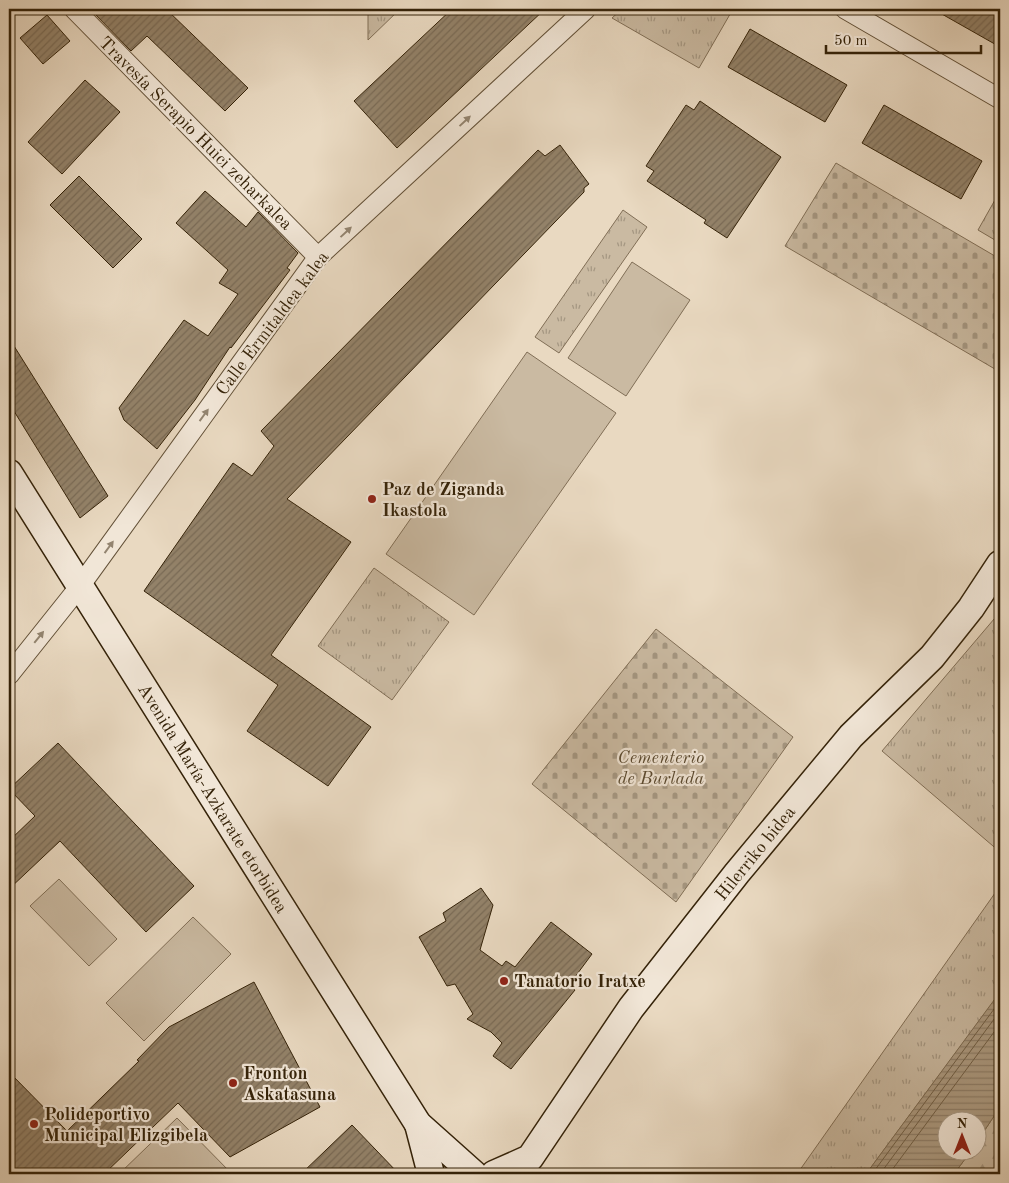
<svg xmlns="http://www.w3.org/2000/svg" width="1009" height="1183" font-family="'Old Standard TT',serif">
<defs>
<pattern id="grass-tufts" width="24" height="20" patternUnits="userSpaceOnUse" patternTransform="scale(1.25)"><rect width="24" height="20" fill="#cabaa2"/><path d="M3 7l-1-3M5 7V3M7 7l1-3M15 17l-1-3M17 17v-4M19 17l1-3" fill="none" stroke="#a59782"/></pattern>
<pattern id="forest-firs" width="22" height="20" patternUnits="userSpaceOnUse" patternTransform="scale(1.25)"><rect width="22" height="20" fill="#cabaa2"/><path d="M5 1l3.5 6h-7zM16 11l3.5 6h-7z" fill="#a59782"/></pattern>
<pattern id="cemetery-stones" width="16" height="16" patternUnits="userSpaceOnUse" patternTransform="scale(1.25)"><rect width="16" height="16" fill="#cabaa2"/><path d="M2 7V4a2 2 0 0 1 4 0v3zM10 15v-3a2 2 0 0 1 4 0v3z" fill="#a59782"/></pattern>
<pattern id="water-rules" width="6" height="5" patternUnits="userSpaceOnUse" patternTransform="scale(1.25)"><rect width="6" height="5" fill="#ac9b82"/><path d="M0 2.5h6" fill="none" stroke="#8d7e69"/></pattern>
<pattern id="building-hatch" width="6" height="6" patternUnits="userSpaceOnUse" patternTransform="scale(1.25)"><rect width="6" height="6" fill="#938269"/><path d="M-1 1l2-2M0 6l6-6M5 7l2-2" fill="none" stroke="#796a55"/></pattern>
</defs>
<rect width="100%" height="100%" fill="#e9d9c1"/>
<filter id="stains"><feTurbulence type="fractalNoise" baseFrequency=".004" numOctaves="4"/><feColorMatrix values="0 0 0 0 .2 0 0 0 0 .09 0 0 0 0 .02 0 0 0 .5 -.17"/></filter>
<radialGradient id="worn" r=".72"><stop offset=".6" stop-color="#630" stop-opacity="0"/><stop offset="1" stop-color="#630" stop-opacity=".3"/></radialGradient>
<!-- grass -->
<g fill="url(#grass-tufts)" stroke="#806e56">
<path d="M 368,9 L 400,9 L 368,40 Z"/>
<path d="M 622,9 L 733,9 L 699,68 L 612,18 Z"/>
<path d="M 1000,191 L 1000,243 L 978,230 Z"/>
<path d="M 623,210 L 647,227 L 559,353 L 535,337 Z"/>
<path d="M 374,568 L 449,622 L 392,700 L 318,646 Z"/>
<path d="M 1000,612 L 1000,852 L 882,751 Z"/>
<path d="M 1000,886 L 1000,993 L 866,1174 L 797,1174 Z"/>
</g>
<!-- forest -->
<path fill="url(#forest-firs)" stroke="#806e56" d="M 1000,1107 L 1000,1174 L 954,1174 L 971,1151 L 976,1150 L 977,1142 Z"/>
<!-- cemetery -->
<g fill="url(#cemetery-stones)" stroke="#806e56">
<path d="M 836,163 L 1000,259 L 1000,372 L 785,246 Z"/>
<path d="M 656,629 L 793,737 L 676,902 L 532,784 Z"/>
</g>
<!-- garden -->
<g fill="#cabaa2" stroke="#806e56">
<path d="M 632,262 L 690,300 L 626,396 L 568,358 Z"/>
<path d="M 527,352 L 616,413 L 474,615 L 386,554 Z"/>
<path d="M 59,879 L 117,939 L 89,966 L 30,906 Z"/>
<path d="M 193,917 L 231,954 L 144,1041 L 106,1003 Z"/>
<path d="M 177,1118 L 232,1174 L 119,1174 Z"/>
</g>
<!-- water -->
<path fill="url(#water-rules)" stroke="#7c6b52" d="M 1000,992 L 1000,1107 L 977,1142 L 976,1120 L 946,1120 L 946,1150 L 971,1151 L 954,1174 L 866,1174 Z"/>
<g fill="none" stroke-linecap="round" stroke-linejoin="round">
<!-- shore -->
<g stroke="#705f46" stroke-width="1">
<path d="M 872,1174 L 1000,1001"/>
<path d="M 880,1174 L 1000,1011"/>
<path d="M 889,1174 L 1000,1024"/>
</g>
</g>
<!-- building -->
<g fill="url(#building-hatch)" stroke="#352309">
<path d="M 90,9 L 166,9 L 248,88 L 225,111 L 147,36 L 131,51 Z"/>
<path d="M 452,9 L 545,9 L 397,148 L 354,101 Z"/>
<path d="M 933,9 L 1000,9 L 1000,47 Z"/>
<path d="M 47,15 L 70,41 L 43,64 L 20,38 Z"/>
<path d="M 750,29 L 847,85 L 825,122 L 728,67 Z"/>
<path d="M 85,80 L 120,112 L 62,174 L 28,142 Z"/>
<path d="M 700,101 L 781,157 L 727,238 L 704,223 L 706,220 L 647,181 L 654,171 L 646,166 L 686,105 L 694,110 Z"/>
<path d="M 884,105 L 982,161 L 961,199 L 862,143 Z"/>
<path d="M 560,145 L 589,184 L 584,188 L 584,192 L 287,499 L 351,542 L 271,655 L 371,727 L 328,786 L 247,731 L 278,685 L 144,591 L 233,463 L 252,476 L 274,446 L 261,431 L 538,150 L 545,156 Z"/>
<path d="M 79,176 L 142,239 L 113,268 L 50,205 Z"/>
<path d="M 205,191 L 246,227 L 258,212 L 298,253 L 287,268 L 290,270 L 231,348 L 230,347 L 195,400 L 157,449 L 124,420 L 119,408 L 184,320 L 208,336 L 238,294 L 219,283 L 228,270 L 176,223 Z"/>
<path d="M 9,338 L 108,496 L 80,518 L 9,403 Z"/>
<path d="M 58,743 L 194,886 L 146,932 L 60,841 L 9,889 L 9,841 L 35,816 L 9,789 Z"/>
<path d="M 481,888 L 493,905 L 480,950 L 502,966 L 506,961 L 515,967 L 551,922 L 592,954 L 569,985 L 575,990 L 511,1069 L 493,1056 L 502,1043 L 491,1032 L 467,1019 L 473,1014 L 455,984 L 447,986 L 419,937 L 446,921 L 443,913 Z"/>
<path d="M 254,982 L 320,1107 L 230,1157 L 178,1103 L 104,1174 L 9,1174 L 9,1072 L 67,1131 L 139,1061 L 137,1060 L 169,1027 Z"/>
<path d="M 352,1125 L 399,1174 L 301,1174 Z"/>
</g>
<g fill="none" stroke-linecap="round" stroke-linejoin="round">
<defs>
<g id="street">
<path d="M 74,9 L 318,257"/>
<path d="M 845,9 L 1000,99"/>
<path d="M 9,675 L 80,586 L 318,257 L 586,9"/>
</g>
<g id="secondary">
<path d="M 9,473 L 418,1124 L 474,1174"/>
<path d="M 418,1124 L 431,1174"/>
<path d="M 494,1174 L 530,1158 L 631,1008 L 737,873 L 851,736 L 932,657 L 971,608 L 1000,564"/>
</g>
</defs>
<!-- street casing -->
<use href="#street" stroke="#625037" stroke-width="21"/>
<!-- secondary casing -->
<use href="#secondary" stroke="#352309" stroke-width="29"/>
<!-- street -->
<use href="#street" stroke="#f1e6d7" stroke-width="19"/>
<!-- secondary -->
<use href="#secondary" stroke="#f1e6d7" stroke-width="26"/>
</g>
<!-- one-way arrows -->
<defs><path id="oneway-solid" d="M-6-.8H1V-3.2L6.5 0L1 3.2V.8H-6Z" transform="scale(1.25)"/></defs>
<g fill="#938470">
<use href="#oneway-solid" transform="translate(465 121) rotate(-43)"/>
<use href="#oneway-solid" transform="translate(346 232) rotate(-43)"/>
<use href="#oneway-solid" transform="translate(204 415) rotate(-54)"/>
<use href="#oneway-solid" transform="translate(109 547) rotate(-54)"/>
<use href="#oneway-solid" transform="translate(39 637) rotate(-51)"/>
</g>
<!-- markers -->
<g fill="#8f2418" stroke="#f1e6d7" stroke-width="2">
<circle cx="372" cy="499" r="5"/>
<circle cx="504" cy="981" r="5"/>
<circle cx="233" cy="1083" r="5"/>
<circle cx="34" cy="1124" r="5"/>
</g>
<g text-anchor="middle" stroke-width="4.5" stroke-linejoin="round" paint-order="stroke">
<!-- street labels -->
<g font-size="18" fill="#352309" stroke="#f1e6d7">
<text transform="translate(196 133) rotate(45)" y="6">Travesía Serapio Huici zeharkalea</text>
<text transform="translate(272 323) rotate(-53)" y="6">Calle Ermitaldea kalea</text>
<text transform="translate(213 798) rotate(58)" y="6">Avenida María-Azkarate etorbidea</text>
<text transform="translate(755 853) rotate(-51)" y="6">Hilerriko bidea</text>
</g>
<!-- poi labels -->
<g font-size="18" font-weight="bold" fill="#352309" stroke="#f1e6d7" text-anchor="start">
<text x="382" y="495">Paz de Ziganda<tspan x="382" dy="21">Ikastola</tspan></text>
<text x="514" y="987">Tanatorio Iratxe</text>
<text x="243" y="1079">Fronton<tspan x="243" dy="21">Askatasuna</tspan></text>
<text x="44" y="1120">Polideportivo<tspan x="44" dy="21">Municipal Elizgibela</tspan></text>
</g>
<!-- park labels -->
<g font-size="18" font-style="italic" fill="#5a492f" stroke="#f1e6d7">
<text x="661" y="763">Cementerio<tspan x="661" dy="21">de Burlada</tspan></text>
</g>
</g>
<!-- margin -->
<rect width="1009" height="1183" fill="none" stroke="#e9d9c1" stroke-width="30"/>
<rect x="10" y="10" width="989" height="1163" fill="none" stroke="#352309" stroke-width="2.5"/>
<rect x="15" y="15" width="979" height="1153" fill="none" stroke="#352309"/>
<!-- north arrow -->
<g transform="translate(962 1136)"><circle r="24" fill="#f1e6d7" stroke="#a69885"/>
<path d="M0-4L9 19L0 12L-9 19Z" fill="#8f2418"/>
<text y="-8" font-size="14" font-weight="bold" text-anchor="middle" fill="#352309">N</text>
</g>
<!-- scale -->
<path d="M826 45v8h155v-8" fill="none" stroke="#352309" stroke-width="2.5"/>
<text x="834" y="45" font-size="15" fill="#352309" stroke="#f1e6d7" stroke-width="4" paint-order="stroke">50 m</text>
<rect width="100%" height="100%" filter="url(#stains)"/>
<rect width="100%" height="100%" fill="url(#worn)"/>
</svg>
